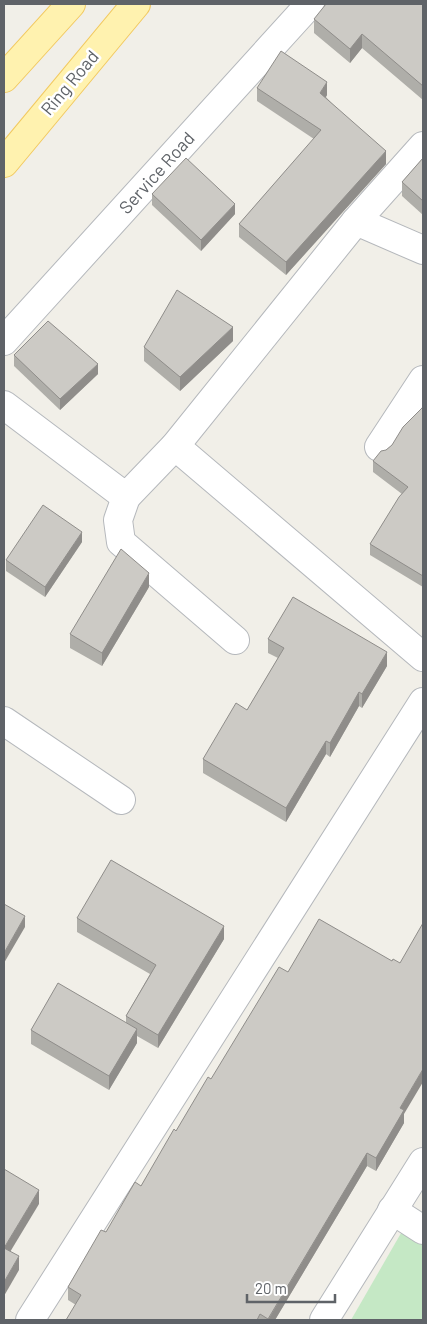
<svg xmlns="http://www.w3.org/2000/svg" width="427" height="1324" font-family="Barlow,sans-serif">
<rect width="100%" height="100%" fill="#f1efe8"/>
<!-- green -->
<path fill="#c5e8c5" d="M 408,1221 L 423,1232 L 423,1320 L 351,1320 Z"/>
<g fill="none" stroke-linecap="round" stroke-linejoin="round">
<defs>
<g id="minor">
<path d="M 356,221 L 423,146"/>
<path d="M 4,341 L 310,4"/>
<path d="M 4,405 L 126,497 L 175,446 L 356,221 L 423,250"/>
<path d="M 175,446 L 423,657"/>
<path d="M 379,447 L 423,380"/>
<path d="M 126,497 L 118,520 L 121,542 L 235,640"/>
<path d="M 4,721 L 121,800"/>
<path d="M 392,1210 L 423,1230"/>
<path d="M 30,1320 L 423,702"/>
<path d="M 324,1320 L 423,1162"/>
</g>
<g id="major">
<path d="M 4,78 L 71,4"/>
<path d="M 4,163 L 136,4"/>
</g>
</defs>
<!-- minor casing -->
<use href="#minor" stroke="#b5b8bc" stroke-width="30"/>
<!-- major casing -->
<use href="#major" stroke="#f2c960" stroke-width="30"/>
<!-- minor -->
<use href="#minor" stroke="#fff" stroke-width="28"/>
<!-- major -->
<use href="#major" stroke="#fff2af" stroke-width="28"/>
</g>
<!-- wall -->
<g fill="#afaea9">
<path d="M 423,4 L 423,100 L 362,48 L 350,63 L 314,33 L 314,19 Z"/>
<path d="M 257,88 L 327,95 L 326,97 L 386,164 L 286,275 L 239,237 L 239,224 L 314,139 L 257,101 Z"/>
<path d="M 423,158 L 423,215 L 402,196 L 402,182 Z"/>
<path d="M 152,194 L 235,214 L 201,251 L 152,205 Z"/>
<path d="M 233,341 L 180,391 L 144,361 L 144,347 Z"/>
<path d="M 14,355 L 98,374 L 60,410 L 14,366 Z"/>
<path d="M 423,407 L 423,587 L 370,555 L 370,544 L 402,494 L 373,472 L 373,461 L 392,445 Z"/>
<path d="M 82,542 L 45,597 L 6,571 L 6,560 Z"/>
<path d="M 149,587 L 102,666 L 70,648 L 70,634 Z"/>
<path d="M 268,639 L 387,666 L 362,708 L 359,706 L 330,757 L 326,754 L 286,822 L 203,773 L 203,759 L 247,710 L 278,658 L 268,653 Z"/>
<path d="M 77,918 L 224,939 L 158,1048 L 137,1036 L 137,1043 L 109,1090 L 31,1044 L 31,1030 L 126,1023 L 126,1016 L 150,974 L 77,932 Z"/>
<path d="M 211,1079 L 404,1114 L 404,1123 L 376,1171 L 367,1166 L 275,1320 L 66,1320 L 76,1305 L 68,1300 L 68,1287 L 106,1232 L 141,1186 L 176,1131 Z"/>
</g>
<!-- shaded-wall -->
<g fill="#8f8d8a">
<path d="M 362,34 L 362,48 L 350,63 L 350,49 Z"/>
<path d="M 327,82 L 327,95 L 320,106 L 320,93 Z"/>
<path d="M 386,151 L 386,164 L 286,275 L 286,262 Z"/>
<path d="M 235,204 L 235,214 L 201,251 L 201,240 Z"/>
<path d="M 233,327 L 233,341 L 180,391 L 180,377 Z"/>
<path d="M 98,364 L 98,374 L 60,410 L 60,399 Z"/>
<path d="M 82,532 L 82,542 L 45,597 L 45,587 Z"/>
<path d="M 149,573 L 149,587 L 102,666 L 102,653 Z"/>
<path d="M 387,652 L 387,666 L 362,708 L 362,694 Z"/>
<path d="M 359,692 L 359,706 L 330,757 L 330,743 Z"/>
<path d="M 326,741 L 326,754 L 286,822 L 286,808 Z"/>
<path d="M 25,916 L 25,927 L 4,963 L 4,953 Z"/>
<path d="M 224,926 L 224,939 L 158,1048 L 158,1035 Z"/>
<path d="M 137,1029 L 137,1043 L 109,1090 L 109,1076 Z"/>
<path d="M 423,1069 L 423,1082 L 404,1114 L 404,1123 L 376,1171 L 376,1158 L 400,1108 Z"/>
<path d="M 367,1153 L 367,1166 L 275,1320 L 268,1320 Z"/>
<path d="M 39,1190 L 39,1204 L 4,1262 L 4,1248 Z"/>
<path d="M 19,1256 L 19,1270 L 4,1296 L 4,1282 Z"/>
</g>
<!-- building -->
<g fill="#cccac5" stroke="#8f8d8a">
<path d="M 326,4 L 423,4 L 423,86 L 362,34 L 350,49 L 314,19 Z"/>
<path d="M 281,51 L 327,82 L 320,93 L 386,151 L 286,262 L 239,224 L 321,130 L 257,88 Z"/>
<path d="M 186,158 L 235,204 L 201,240 L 152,194 Z"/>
<path d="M 423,158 L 423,201 L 402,182 Z"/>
<path d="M 177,290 L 233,327 L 180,377 L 144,347 Z"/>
<path d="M 48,321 L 98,364 L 60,399 L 14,355 Z"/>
<path d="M 423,407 L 423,576 L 370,544 L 399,497 L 408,487 L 373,461 L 381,451 L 386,450 L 392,445 L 403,427 Z"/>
<path d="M 43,505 L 82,532 L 45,587 L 6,560 Z"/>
<path d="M 121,549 L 149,573 L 102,653 L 70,634 Z"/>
<path d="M 293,597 L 387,652 L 362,694 L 359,692 L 330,743 L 326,741 L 286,808 L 203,759 L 236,703 L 247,710 L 284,648 L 268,639 Z"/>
<path d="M 111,860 L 224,926 L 158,1035 L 126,1016 L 156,965 L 77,918 Z"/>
<path d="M 4,904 L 25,916 L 4,953 Z"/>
<path d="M 319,919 L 392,961 L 393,959 L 400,963 L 423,923 L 423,1069 L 400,1108 L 404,1110 L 376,1158 L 367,1153 L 268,1319 L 260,1314 L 257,1320 L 66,1320 L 81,1295 L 68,1287 L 101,1230 L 106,1232 L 135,1182 L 141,1186 L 174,1129 L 176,1131 L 208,1077 L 211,1079 L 279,967 L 288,972 Z"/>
<path d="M 58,983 L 137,1029 L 109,1076 L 31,1030 Z"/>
<path d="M 4,1169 L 39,1190 L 4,1248 L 19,1256 L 4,1282 Z"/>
</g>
<g text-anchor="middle" stroke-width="5" stroke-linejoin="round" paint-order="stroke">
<!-- street labels -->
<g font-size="18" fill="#5f6368" stroke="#fff">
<text transform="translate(70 83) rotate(-50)" y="6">Ring Road</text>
<text transform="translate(157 173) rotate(-48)" y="6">Service Road</text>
</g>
</g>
<!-- border -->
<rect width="427" height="1324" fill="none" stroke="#5f6368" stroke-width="10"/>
<!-- scale -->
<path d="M247 1294v8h88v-8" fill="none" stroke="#5f6368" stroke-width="2.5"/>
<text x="255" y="1294" font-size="15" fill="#5f6368" stroke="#ffffff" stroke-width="4" paint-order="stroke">20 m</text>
</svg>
